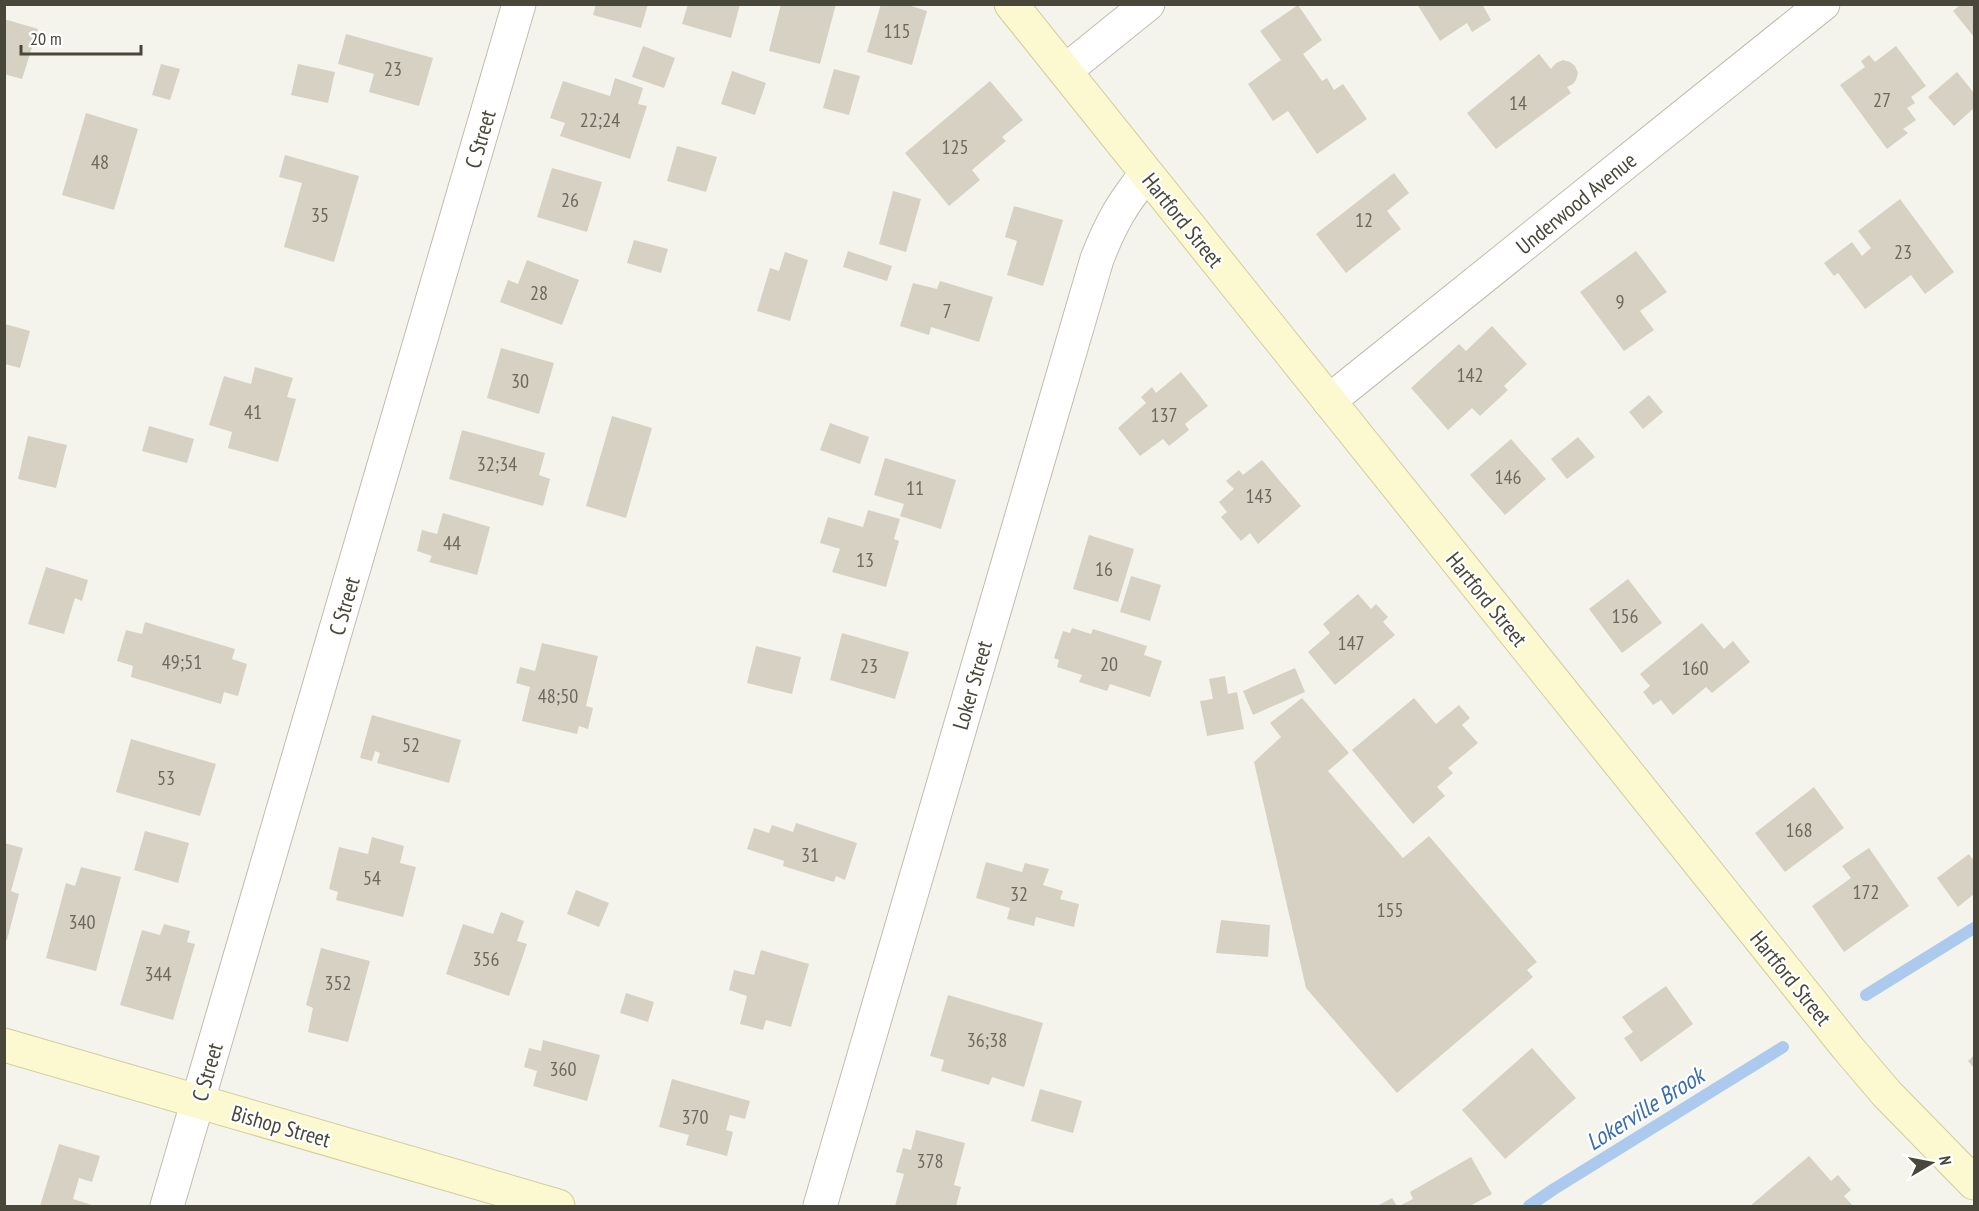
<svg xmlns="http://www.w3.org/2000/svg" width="1979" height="1211" font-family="'PT Sans Narrow',sans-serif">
<rect width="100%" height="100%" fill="#f5f4ec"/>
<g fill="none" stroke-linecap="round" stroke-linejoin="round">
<!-- stream -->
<g stroke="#accaee" stroke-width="12">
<path d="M 1866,995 L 1974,928"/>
<path d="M 1529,1206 L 1554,1189 L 1783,1047"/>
</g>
</g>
<!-- building -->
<g fill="#d6d1c2">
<path d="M 596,4 L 648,4 L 641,28 L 593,15 Z"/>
<path d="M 688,4 L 740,4 L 731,38 L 682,24 Z"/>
<path d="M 781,4 L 836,4 L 820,64 L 769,51 Z"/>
<path d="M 881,4 L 905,4 L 927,11 L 912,65 L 867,52 Z"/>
<path d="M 1417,4 L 1482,4 L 1491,20 L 1472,32 L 1467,23 L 1440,41 Z"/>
<path d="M 1961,4 L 1974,4 L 1974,37 L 1953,11 Z"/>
<path d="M 1298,5 L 1322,40 L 1303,54 L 1322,81 L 1327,78 L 1334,90 L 1343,84 L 1367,119 L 1317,154 L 1288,111 L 1273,121 L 1248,84 L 1281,60 L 1260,31 Z"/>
<path d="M 4,19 L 38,29 L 22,79 L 4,74 Z"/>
<path d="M 346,34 L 433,58 L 419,106 L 369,92 L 374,74 L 338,64 Z"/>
<path d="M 643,46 L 675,58 L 664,88 L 632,77 Z"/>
<path d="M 1896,46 L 1926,86 L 1911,97 L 1915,103 L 1907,108 L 1916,120 L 1903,129 L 1908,133 L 1887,149 L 1840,85 L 1865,67 L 1861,61 L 1869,55 L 1875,62 Z"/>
<path d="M 1539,54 L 1551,69 L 1556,63 L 1563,60 L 1570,62 L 1575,66 L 1578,73 L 1576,80 L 1573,84 L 1567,87 L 1571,93 L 1496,149 L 1467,113 Z"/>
<path d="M 161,64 L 180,69 L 170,100 L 152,95 Z"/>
<path d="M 298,64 L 335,72 L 328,103 L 291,95 Z"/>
<path d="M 834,69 L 860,76 L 849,115 L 823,108 Z"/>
<path d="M 732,71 L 766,83 L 755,115 L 721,104 Z"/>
<path d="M 1957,72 L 1974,93 L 1974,108 L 1954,126 L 1928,97 Z"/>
<path d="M 615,78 L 643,88 L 638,104 L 647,106 L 630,159 L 560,136 L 565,123 L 550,118 L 563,81 L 610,96 Z"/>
<path d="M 990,81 L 1023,120 L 1002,137 L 1006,141 L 972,170 L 980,180 L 949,206 L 905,153 Z"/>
<path d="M 86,113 L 138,129 L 114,210 L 62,195 Z"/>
<path d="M 677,146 L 717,157 L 706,192 L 667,181 Z"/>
<path d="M 285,155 L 359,176 L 334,262 L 284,247 L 302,183 L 279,177 Z"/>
<path d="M 552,168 L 602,182 L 587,232 L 537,217 Z"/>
<path d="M 1394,173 L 1409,193 L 1387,211 L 1401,229 L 1346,273 L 1316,234 Z"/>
<path d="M 893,191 L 921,199 L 906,252 L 879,244 Z"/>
<path d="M 1900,199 L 1954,272 L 1925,294 L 1911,275 L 1865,309 L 1838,273 L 1834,276 L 1824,263 L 1852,242 L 1862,256 L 1871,248 L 1858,231 Z"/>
<path d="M 1014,206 L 1063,220 L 1043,286 L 1007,275 L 1017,241 L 1005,237 Z"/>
<path d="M 634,240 L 668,249 L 661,273 L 627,263 Z"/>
<path d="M 848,251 L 892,266 L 887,281 L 843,267 Z"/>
<path d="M 1636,251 L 1667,292 L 1640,311 L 1654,330 L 1624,351 L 1580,292 Z"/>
<path d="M 785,252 L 808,260 L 790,321 L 757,311 L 770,268 L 779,271 Z"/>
<path d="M 527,260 L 579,280 L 562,325 L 500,302 L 508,280 L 518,284 Z"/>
<path d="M 940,281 L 993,297 L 979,342 L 931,327 L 929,335 L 900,326 L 913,283 L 937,289 Z"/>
<path d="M 5,324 L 30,331 L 20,368 L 5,364 Z"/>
<path d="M 1492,326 L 1527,364 L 1504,386 L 1508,390 L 1480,416 L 1472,408 L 1448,430 L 1411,388 L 1459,344 L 1466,351 Z"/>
<path d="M 501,348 L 554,363 L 539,414 L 487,398 Z"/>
<path d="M 255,367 L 293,378 L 287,397 L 296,399 L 278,462 L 228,448 L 232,432 L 209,425 L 224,376 L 251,384 Z"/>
<path d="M 1181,372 L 1208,406 L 1185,424 L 1189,430 L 1169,446 L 1163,439 L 1140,456 L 1118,428 L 1146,403 L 1141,397 L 1152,387 L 1156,393 Z"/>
<path d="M 1649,395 L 1663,412 L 1643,429 L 1629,412 Z"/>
<path d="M 612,416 L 652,428 L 626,518 L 586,506 Z"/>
<path d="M 830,423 L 869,437 L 860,464 L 820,450 Z"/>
<path d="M 149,426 L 194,439 L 187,463 L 142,451 Z"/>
<path d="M 462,430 L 545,453 L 539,475 L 550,479 L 543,506 L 449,479 Z"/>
<path d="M 28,436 L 67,445 L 56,488 L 18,479 Z"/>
<path d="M 1578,437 L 1595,457 L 1567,479 L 1551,459 Z"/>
<path d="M 1511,439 L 1546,479 L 1505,515 L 1470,475 Z"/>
<path d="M 885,458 L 956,480 L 941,529 L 900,516 L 904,504 L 874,495 Z"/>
<path d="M 1262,460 L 1301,506 L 1258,544 L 1250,533 L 1241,541 L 1221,517 L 1227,512 L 1219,502 L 1234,489 L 1226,481 L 1239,470 L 1243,475 Z"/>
<path d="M 868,510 L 900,519 L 894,539 L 899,541 L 886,587 L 832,572 L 840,549 L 820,543 L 828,517 L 863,527 Z"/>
<path d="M 443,513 L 490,527 L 477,575 L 429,562 L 432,556 L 417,551 L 422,530 L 437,534 Z"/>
<path d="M 1089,535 L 1134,549 L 1118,602 L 1073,589 Z"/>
<path d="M 46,567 L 88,580 L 82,601 L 75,598 L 64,634 L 28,624 Z"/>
<path d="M 1131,576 L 1161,585 L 1150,621 L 1120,612 Z"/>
<path d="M 1628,579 L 1662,623 L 1622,653 L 1589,609 Z"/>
<path d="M 1358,594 L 1371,609 L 1376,604 L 1388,617 L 1383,622 L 1395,635 L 1335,685 L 1308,652 L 1330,633 L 1323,624 Z"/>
<path d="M 145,622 L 235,649 L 232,659 L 247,664 L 238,696 L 224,692 L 221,704 L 131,677 L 133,666 L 117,661 L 126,630 L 142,634 Z"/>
<path d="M 1702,623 L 1724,649 L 1733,641 L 1750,662 L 1712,693 L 1706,687 L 1673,715 L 1661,700 L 1653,705 L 1643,692 L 1650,686 L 1640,674 Z"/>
<path d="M 1072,628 L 1091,634 L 1093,629 L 1147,646 L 1144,655 L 1162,661 L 1150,697 L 1110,684 L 1107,691 L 1079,682 L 1082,675 L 1057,667 L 1059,660 L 1054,658 L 1063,631 L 1070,633 Z"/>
<path d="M 842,633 L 909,652 L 895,699 L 830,680 Z"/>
<path d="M 542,643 L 598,656 L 586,706 L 593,708 L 588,729 L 579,726 L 577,734 L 522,721 L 530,687 L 516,683 L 520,667 L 535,671 Z"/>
<path d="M 756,646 L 801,657 L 792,694 L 747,683 Z"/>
<path d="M 1295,668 L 1305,692 L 1253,715 L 1243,691 Z"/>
<path d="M 1225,676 L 1228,694 L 1237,692 L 1244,729 L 1207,736 L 1200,701 L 1213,699 L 1209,679 Z"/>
<path d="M 1302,698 L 1349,753 L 1328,771 L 1403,858 L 1429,836 L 1537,962 L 1527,970 L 1533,977 L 1397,1093 L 1306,988 L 1254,762 L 1281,737 L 1270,723 Z"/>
<path d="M 1414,698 L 1436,724 L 1459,705 L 1470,718 L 1462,725 L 1478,743 L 1448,768 L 1453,773 L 1437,787 L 1445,796 L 1413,824 L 1352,750 Z"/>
<path d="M 372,715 L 461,740 L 449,783 L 377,763 L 380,753 L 375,751 L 372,761 L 360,758 Z"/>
<path d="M 131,739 L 216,764 L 200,816 L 116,792 Z"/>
<path d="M 1814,787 L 1844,828 L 1785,872 L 1755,833 Z"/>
<path d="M 796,823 L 857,843 L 845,880 L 836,876 L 834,882 L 783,866 L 784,861 L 747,849 L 754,828 L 769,833 L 772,825 L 793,832 Z"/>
<path d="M 145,831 L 189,843 L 178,883 L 134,870 Z"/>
<path d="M 372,837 L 404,846 L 400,863 L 416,867 L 403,917 L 336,900 L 338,892 L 329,889 L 339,847 L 368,854 Z"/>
<path d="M 4,843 L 23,848 L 11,891 L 19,894 L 7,940 L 4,940 Z"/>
<path d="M 1869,848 L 1909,906 L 1844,952 L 1812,906 L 1851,878 L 1842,866 Z"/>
<path d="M 1969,854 L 1974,861 L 1974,894 L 1958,907 L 1937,878 Z"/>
<path d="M 986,862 L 1022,872 L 1025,863 L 1049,869 L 1043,885 L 1063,891 L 1060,899 L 1079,904 L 1074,927 L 1036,917 L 1034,926 L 1007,919 L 1010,908 L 976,898 Z"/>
<path d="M 81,867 L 121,877 L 96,971 L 46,958 L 66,883 L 75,886 Z"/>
<path d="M 576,890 L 609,903 L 599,927 L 567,914 Z"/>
<path d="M 501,912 L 524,921 L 517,941 L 527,944 L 509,996 L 446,974 L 463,924 L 493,934 Z"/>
<path d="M 1221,920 L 1270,925 L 1268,957 L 1216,953 Z"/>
<path d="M 164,924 L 190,931 L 187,942 L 195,944 L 173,1020 L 120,1005 L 142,930 L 160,935 Z"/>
<path d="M 321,948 L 370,961 L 348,1042 L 308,1032 L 313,1008 L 306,1005 Z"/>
<path d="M 761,950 L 809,964 L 791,1027 L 766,1020 L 763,1030 L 740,1024 L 747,996 L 729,990 L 734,970 L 754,975 Z"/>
<path d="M 1666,986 L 1693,1024 L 1641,1062 L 1624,1038 L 1633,1032 L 1622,1017 Z"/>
<path d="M 626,993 L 654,1002 L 648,1022 L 620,1013 Z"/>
<path d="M 948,995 L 1043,1023 L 1024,1087 L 992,1077 L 989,1085 L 941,1071 L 944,1060 L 930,1056 Z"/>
<path d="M 543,1040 L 600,1055 L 587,1101 L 533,1086 L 537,1071 L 524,1067 L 529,1048 L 541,1051 Z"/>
<path d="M 1532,1048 L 1576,1098 L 1505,1159 L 1462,1110 Z"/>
<path d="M 1974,1055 L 1974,1068 L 1968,1061 Z"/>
<path d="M 672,1079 L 750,1101 L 745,1119 L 730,1115 L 726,1130 L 733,1132 L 727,1156 L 686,1145 L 689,1135 L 659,1127 Z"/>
<path d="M 1040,1089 L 1082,1101 L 1073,1133 L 1031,1121 Z"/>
<path d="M 916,1130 L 965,1143 L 954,1185 L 961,1187 L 956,1206 L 895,1206 L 904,1174 L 896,1172 L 903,1148 L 911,1150 Z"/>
<path d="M 59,1144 L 100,1156 L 92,1182 L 79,1178 L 73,1199 L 95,1206 L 40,1206 Z"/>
<path d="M 1809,1156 L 1831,1181 L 1838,1175 L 1851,1190 L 1844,1196 L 1853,1206 L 1750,1206 Z"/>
<path d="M 1471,1157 L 1492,1194 L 1470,1206 L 1399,1206 L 1413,1199 L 1410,1192 Z"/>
<path d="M 1392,1198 L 1397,1206 L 1377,1206 Z"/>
</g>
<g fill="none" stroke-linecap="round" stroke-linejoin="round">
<defs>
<g id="street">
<path d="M 1065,71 L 1148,4"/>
<path d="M 1329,401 L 1823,4"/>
<path d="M 167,1206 L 519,4"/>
<path d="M 820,1206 L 1097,259 C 1111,223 1122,204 1146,174"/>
</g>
<g id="secondary">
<path d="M 1011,4 L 1847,1047 L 1887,1094 L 1974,1183"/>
<path d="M 4,1045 L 558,1206"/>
</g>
</defs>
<!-- street casing -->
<use href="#street" stroke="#c0bdaf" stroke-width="35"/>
<!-- secondary casing -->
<use href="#secondary" stroke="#d2cc9e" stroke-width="35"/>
<!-- street -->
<use href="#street" stroke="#fff" stroke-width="33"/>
<!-- secondary -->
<use href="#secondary" stroke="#fcf8cf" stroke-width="33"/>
</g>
<g text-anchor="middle" stroke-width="4.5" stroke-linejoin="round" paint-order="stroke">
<!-- number labels -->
<g font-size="20" fill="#6c695c">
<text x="897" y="38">115</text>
<text x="393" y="76">23</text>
<text x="1882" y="107">27</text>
<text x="1518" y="110">14</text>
<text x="600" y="127">22;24</text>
<text x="955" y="154">125</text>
<text x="100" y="169">48</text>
<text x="570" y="207">26</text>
<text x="320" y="222">35</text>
<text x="1364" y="227">12</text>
<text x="1903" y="259">23</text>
<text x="539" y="300">28</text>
<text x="1620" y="309">9</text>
<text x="947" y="318">7</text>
<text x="1470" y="382">142</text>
<text x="520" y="388">30</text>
<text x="253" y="419">41</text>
<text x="1164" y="422">137</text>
<text x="497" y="471">32;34</text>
<text x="1508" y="484">146</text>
<text x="915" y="495">11</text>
<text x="1259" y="503">143</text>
<text x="452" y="550">44</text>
<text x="865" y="567">13</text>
<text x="1104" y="576">16</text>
<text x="1625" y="623">156</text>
<text x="1351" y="650">147</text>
<text x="182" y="669">49;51</text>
<text x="1109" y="671">20</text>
<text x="869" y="673">23</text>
<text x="1695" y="675">160</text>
<text x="558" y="703">48;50</text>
<text x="411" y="752">52</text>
<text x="166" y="785">53</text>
<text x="1799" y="837">168</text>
<text x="810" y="862">31</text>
<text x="372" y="885">54</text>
<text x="1866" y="899">172</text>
<text x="1019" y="901">32</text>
<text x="1390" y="917">155</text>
<text x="82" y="929">340</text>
<text x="486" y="966">356</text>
<text x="158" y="981">344</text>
<text x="338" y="990">352</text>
<text x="987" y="1047">36;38</text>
<text x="563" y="1076">360</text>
<text x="695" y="1124">370</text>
<text x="930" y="1168">378</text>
</g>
<!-- street labels -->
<g font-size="22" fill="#49463a" stroke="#fff">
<text transform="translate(480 139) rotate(-74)" y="8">C Street</text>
<text transform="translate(1576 203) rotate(-39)" y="8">Underwood Avenue</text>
<text transform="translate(1183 220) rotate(51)" y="8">Hartford Street</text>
<text transform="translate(1487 599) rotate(51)" y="8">Hartford Street</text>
<text transform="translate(344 606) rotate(-74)" y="8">C Street</text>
<text transform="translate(972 685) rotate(-74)" y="8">Loker Street</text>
<text transform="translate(1791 978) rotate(51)" y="8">Hartford Street</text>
<text transform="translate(207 1072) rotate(-74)" y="8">C Street</text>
<text transform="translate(281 1126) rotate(16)" y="8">Bishop Street</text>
</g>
<!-- water labels -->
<g font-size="24" font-style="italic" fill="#376cb1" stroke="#fff">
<text transform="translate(1645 1109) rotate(-32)" y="8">Lokerville Brook</text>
</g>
</g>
<!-- border -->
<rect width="1979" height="1211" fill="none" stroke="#49463a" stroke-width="12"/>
<!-- north arrow -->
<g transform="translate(1931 1163) rotate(80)" stroke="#ffffff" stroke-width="4.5" paint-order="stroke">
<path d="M0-4.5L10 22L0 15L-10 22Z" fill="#49463a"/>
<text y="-9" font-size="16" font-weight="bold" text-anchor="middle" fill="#49463a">N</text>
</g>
<!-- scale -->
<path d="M21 45v9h120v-9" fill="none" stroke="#49463a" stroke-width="3"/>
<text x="30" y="45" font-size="18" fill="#49463a" stroke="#ffffff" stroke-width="4.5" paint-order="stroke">20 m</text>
</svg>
